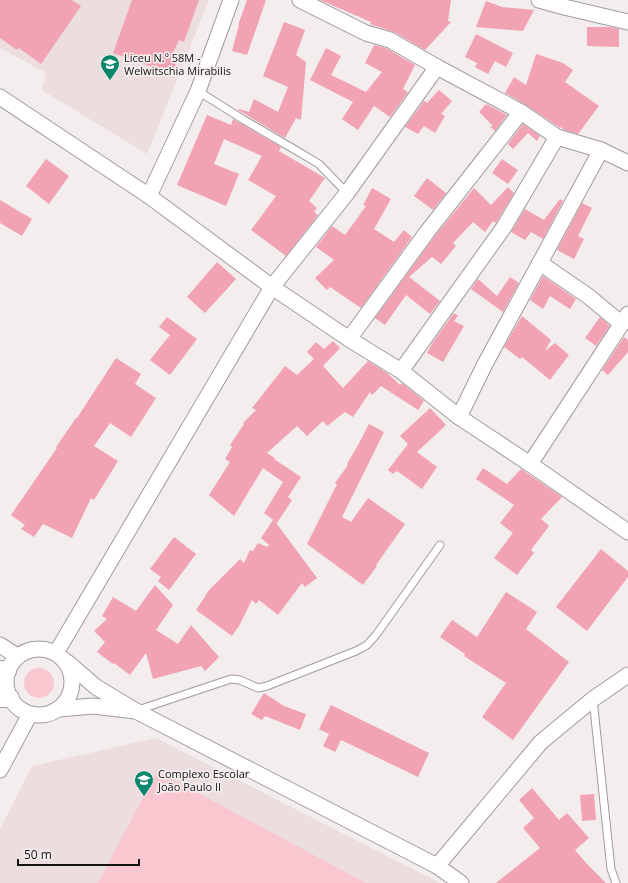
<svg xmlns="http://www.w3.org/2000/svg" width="628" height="883" font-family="'Open Sans',sans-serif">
<rect width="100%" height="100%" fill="#f4edee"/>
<!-- built -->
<g fill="#ecdddf">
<path d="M 0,0 L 209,0 L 147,154 L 42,90 L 46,73 L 0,48 Z"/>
<path d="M 156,738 L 440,883 L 0,883 L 0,829 L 32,766 Z"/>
</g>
<!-- green -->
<g fill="#f8c7d0">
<circle cx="39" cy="683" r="15"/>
<path d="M 157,771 L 366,883 L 98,883 Z"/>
</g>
<!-- building -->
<g fill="#f1a2b3">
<path d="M 0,0 L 72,0 L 81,6 L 41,64 L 19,48 L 17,50 L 0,38 Z"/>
<path d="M 132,0 L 199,0 L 184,42 L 179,40 L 172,55 L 178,58 L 172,74 L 113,53 Z"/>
<path d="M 247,0 L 266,0 L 247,55 L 232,51 L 239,25 L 238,25 Z"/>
<path d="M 320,0 L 451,0 L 448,21 L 451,22 L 425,50 L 394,32 L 370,24 L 371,22 Z"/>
<path d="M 486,1 L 502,7 L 534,10 L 523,31 L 476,27 Z"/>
<path d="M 284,22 L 305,30 L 296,55 L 306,62 L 301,120 L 296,118 L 285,138 L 238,110 L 239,109 L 249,112 L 254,99 L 278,112 L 288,87 L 263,76 Z"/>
<path d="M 587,27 L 610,27 L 619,29 L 619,47 L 587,46 Z"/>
<path d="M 476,34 L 513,53 L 506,67 L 495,61 L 488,74 L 475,67 L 477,63 L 465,57 Z"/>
<path d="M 374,45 L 386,48 L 415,65 L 403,89 L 408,92 L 390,117 L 374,106 L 358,130 L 342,119 L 353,102 L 310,80 L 326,48 L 341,56 L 331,75 L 366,92 L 382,72 L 365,63 Z"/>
<path d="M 536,54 L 563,63 L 573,70 L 565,82 L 599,106 L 578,134 L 564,130 L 561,127 L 560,128 L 526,105 L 505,93 L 514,77 L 526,85 Z"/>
<path d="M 439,90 L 452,101 L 441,114 L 445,116 L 435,133 L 424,126 L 418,134 L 405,127 L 424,101 L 427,103 Z"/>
<path d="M 486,104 L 507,115 L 495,131 L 490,126 L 493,126 L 479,112 Z"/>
<path d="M 207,115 L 231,125 L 233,119 L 281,147 L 279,151 L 325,178 L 309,201 L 317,208 L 314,212 L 318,215 L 286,256 L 251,230 L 276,196 L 248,180 L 262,156 L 224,139 L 214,164 L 239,174 L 226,206 L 177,185 Z"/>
<path d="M 523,124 L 540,136 L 537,141 L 528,133 L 513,149 L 508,144 Z"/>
<path d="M 46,159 L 69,176 L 49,204 L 26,186 Z"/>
<path d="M 502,159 L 518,170 L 508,184 L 492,173 Z"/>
<path d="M 427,178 L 446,193 L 433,210 L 414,196 Z"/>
<path d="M 508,187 L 514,193 L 496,223 L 493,221 L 485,232 L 473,222 L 453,243 L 456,246 L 441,264 L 432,257 L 409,277 L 440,301 L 430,314 L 406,295 L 385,325 L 375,318 L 434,237 L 474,188 L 491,205 Z"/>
<path d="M 372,188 L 391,199 L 374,229 L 394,242 L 404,230 L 412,237 L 361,308 L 330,287 L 327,290 L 315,278 L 334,260 L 316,247 L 332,226 L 345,235 L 366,206 L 363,205 Z"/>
<path d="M 560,199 L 563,201 L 543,239 L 531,232 L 525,240 L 511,232 L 525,209 L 544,220 Z"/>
<path d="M 0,200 L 32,219 L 22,236 L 0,223 Z"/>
<path d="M 582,203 L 592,208 L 578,236 L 584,239 L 574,259 L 557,250 Z"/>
<path d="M 217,262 L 236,279 L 205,313 L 187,297 Z"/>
<path d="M 543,276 L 576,299 L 570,309 L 550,296 L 543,309 L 530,300 Z"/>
<path d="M 510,277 L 519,283 L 503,312 L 471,289 L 478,279 L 497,296 Z"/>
<path d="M 454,313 L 458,316 L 454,321 L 464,326 L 443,362 L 427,353 L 433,342 Z"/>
<path d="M 522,316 L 551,340 L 545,351 L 555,343 L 569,355 L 550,380 L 522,357 L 520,359 L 504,347 Z"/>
<path d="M 167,317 L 197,339 L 170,375 L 150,360 L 170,335 L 159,327 Z"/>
<path d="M 600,317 L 610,326 L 596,346 L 585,338 Z"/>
<path d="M 624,337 L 628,340 L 628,352 L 608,375 L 602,370 Z"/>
<path d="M 333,341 L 340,348 L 323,366 L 343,388 L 368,361 L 387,373 L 400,385 L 402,383 L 424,401 L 418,410 L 381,386 L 372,395 L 370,392 L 353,417 L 345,412 L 327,426 L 323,421 L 307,436 L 297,426 L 267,453 L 275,458 L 274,459 L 301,477 L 288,497 L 292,500 L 277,523 L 274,520 L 317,578 L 305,587 L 302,583 L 278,615 L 259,600 L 256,604 L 252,600 L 239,626 L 232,636 L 196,610 L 204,598 L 209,590 L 240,559 L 244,563 L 250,550 L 253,551 L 258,543 L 267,547 L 269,545 L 261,538 L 273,520 L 264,513 L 283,482 L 263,468 L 234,516 L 209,495 L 230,462 L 225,459 L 232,447 L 230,445 L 244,424 L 243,423 L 256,410 L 252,408 L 285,366 L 297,375 L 314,359 L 307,352 L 316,342 L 324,349 Z"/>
<path d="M 116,358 L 141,374 L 135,384 L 156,398 L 131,437 L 110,423 L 94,446 L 118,461 L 94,500 L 91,498 L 72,538 L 43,524 L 34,537 L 21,529 L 25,525 L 11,515 L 57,448 L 56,447 L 76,418 L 77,418 Z"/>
<path d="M 430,408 L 446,425 L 417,452 L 437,467 L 422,489 L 397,471 L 393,474 L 388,470 L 408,444 L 400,436 Z"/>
<path d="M 369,424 L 384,432 L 342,517 L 351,522 L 368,498 L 405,524 L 376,565 L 377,566 L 363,585 L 307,544 L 337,484 L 335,483 L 348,465 L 347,464 L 358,445 Z"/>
<path d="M 483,468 L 507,484 L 521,469 L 562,497 L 541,519 L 549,526 L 531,550 L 534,553 L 517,575 L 494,558 L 513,533 L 500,523 L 514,505 L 476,479 Z"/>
<path d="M 174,537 L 196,554 L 169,590 L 158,581 L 161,577 L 150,569 Z"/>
<path d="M 601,549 L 628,571 L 628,577 L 587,631 L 556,607 Z"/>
<path d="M 155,585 L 173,605 L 156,630 L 178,644 L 191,625 L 219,657 L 205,671 L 201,666 L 153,679 L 146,653 L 130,675 L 114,663 L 113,664 L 97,652 L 105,642 L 94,631 L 107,619 L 102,616 L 113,597 L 136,611 Z"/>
<path d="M 506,592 L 537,612 L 526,629 L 569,662 L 513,740 L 482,717 L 506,683 L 464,656 L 465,654 L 440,637 L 452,620 L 477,637 Z"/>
<path d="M 264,693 L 284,706 L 306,714 L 300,730 L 265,716 L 262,720 L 251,714 Z"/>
<path d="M 331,705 L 429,753 L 418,777 L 341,740 L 335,752 L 323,746 L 329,734 L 319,729 Z"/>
<path d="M 532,788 L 559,820 L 567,813 L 589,838 L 575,850 L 588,865 L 606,883 L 496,883 L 540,848 L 523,828 L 534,818 L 519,800 Z"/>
<path d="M 594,794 L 596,820 L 582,821 L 580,795 Z"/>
</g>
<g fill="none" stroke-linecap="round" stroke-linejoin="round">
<defs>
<g id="service">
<path d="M 198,91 L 244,120 L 292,148 L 319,164 L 347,193"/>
<path d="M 593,699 L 611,869 L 616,883"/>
<path d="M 138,710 L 231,679 L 240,680 L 258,688 L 267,686 L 356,651 L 367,645 L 376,635 L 440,545"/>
</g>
<g id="minor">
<path d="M 300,0 L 366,33 L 390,40 L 437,67 L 521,112 L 557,137 L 601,150 L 628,163"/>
<path d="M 539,0 L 564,7 L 628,22"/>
<path d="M 0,97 L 149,196 L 272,287 L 349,339 L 401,371 L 459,417 L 530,464 L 628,532"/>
<path d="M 149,196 L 198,91 L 231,0"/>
<path d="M 540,263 L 588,296 L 622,324"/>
<path d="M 349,339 L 427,232 L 521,112"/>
<path d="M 401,371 L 504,227 L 557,137"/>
<path d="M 459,417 L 485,364 L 601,150"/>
<path d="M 530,464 L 628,314"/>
<path d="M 0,645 L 17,656"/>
<circle cx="39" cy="682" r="33"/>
<path d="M 56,653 L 272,287 L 347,193 L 437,67"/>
<path d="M 59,709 L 93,706 L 136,711 L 96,687 L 67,662"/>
<path d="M 136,711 L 437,866 L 461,883"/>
<path d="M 0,770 L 30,714"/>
<path d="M 437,866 L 541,742 L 593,699 L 628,675"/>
</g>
<g id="tertiary">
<path d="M 0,670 L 7,671"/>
<path d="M 0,698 L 10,698"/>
</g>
</defs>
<!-- service casing -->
<use href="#service" stroke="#a19b9c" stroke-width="9"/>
<!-- minor casing -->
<use href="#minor" stroke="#a19b9c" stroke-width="17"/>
<!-- tertiary casing -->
<use href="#tertiary" stroke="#a19b9c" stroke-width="20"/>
<!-- service -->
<use href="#service" stroke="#fff" stroke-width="7"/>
<!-- minor -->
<use href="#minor" stroke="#fff" stroke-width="15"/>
<!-- tertiary -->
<use href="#tertiary" stroke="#fff" stroke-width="18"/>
</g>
<!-- icons -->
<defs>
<symbol id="school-pin" viewBox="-11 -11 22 30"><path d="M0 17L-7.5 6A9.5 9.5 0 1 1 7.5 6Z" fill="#08876a" stroke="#f4edee"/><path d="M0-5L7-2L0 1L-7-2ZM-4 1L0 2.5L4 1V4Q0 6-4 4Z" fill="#fff"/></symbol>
</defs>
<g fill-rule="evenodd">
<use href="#school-pin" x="99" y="53" width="22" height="30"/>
<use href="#school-pin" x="133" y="769" width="22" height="30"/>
</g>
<g text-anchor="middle" stroke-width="3.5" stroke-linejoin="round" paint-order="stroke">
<!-- poi labels -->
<g font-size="11" fill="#151313" stroke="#f4edee" text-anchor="start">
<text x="124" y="62">Liceu N.º 58M -<tspan x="124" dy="13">Welwitschia Mirabilis</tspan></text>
<text x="158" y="778">Complexo Escolar<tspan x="158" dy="13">João Paulo II</tspan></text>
</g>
</g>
<!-- scale -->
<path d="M18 859v6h121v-6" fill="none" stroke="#151313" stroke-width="2"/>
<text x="24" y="859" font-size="12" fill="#151313" stroke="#f4edee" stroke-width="3" paint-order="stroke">50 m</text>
</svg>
